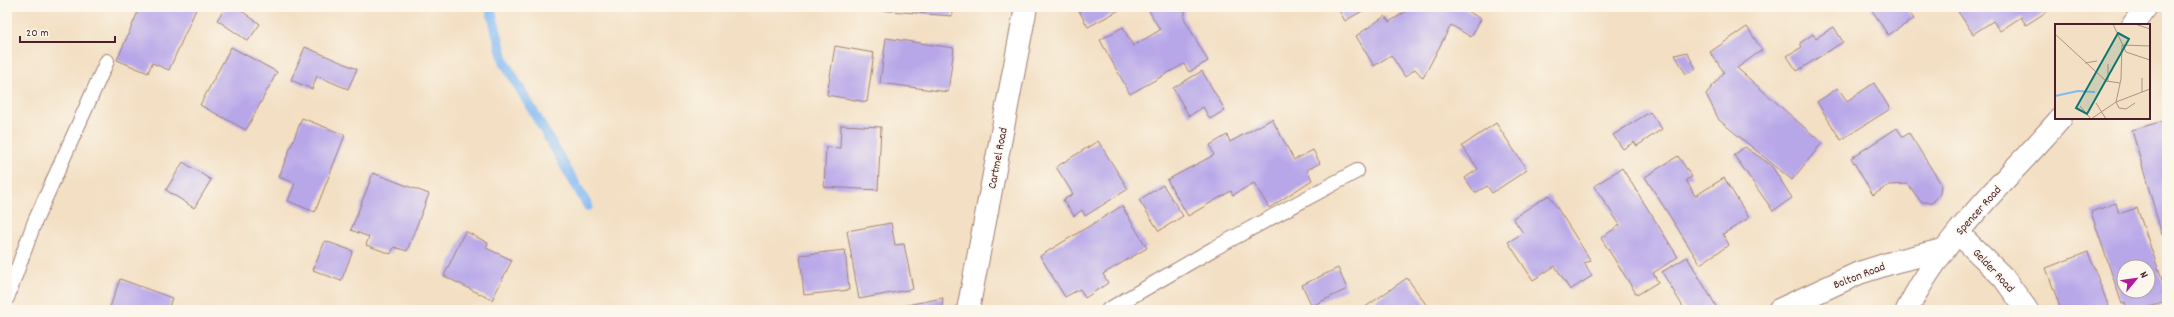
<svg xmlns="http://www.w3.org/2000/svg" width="2174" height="317" font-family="Dekko,sans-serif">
<rect width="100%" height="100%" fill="#fbf7ec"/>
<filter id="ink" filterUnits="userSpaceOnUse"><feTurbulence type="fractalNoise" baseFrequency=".025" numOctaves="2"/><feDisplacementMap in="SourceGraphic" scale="8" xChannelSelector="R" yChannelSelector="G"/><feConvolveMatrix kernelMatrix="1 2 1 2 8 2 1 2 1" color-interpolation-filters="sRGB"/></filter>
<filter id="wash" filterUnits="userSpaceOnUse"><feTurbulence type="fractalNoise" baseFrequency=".012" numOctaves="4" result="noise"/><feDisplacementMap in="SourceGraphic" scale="16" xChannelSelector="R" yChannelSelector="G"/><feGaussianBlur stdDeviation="0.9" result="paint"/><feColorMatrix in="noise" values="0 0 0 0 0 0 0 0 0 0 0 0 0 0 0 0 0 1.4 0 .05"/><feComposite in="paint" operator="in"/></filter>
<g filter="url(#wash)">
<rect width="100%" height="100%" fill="#f3dfc3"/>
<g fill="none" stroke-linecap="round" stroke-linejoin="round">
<!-- stream -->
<path stroke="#83b9f2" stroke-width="10" d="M 490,7 L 504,61 L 588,206"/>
</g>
<g id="blocks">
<!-- building -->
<g fill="#b7a7e9" fill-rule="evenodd">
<path d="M 140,7 L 197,7 L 169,70 L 152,63 L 148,73 L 117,60 Z"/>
<path d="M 226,7 L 236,7 L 260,24 L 248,41 L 217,20 Z"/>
<path d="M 878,7 L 952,7 L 952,16 L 878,10 Z"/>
<path d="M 1077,7 L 1125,7 L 1088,27 Z"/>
<path d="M 1147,7 L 1186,7 L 1184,18 L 1208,61 L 1189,72 L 1184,64 L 1130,94 L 1100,40 L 1123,27 L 1133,46 L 1160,30 Z"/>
<path d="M 1337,7 L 1369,7 L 1345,21 Z"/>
<path d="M 1413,7 L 1461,7 L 1481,19 L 1471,37 L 1451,25 L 1423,78 L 1415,69 L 1405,77 L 1391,55 L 1374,66 L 1356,36 L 1385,16 L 1389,22 Z"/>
<path d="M 1870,7 L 1914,7 L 1908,11 L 1914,19 L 1888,35 Z"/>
<path d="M 1955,7 L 2054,7 L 2026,25 L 2021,17 L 2000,31 L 1993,21 L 1973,34 Z"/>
<path d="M 1747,27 L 1762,50 L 1737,68 L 1822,143 L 1792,180 L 1719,120 L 1706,94 L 1724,72 L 1710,52 Z"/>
<path d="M 1834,27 L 1843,42 L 1797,71 L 1787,56 L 1802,47 L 1800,43 L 1813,34 L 1816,38 Z"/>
<path d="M 886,38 L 954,48 L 948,92 L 880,83 Z"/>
<path d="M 835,46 L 874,53 L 867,102 L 827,95 Z"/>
<path d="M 231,47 L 277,72 L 246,130 L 200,105 Z"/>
<path d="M 305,47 L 357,69 L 348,89 L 317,76 L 312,89 L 291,80 Z"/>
<path d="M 1687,52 L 1696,69 L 1686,74 L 1675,55 Z"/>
<path d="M 1202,71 L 1225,110 L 1210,119 L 1203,107 L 1189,116 L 1173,88 Z"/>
<path d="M 1874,83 L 1890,109 L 1841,140 L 1817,102 L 1838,88 L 1847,101 Z"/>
<path d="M 1650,112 L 1662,129 L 1637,146 L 1634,142 L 1623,149 L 1613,135 Z"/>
<path d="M 302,118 L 345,135 L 315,212 L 288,201 L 295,183 L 279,177 Z"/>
<path d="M 1272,119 L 1294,160 L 1313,150 L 1320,163 L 1307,170 L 1312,180 L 1269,208 L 1254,183 L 1233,195 L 1231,191 L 1188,216 L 1167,180 L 1214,155 L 1210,145 L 1227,135 L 1230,142 Z"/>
<path d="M 2167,120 L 2167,234 L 2162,235 L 2132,130 Z"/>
<path d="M 1496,123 L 1527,170 L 1492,193 L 1487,186 L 1475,193 L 1465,178 L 1478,169 L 1462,146 Z"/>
<path d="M 841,125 L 881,127 L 878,190 L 824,187 L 826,147 L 840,148 Z"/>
<path d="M 1897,128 L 1903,137 L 1909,133 L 1941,184 L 1940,194 L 1933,202 L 1921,202 L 1908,184 L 1889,185 L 1873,195 L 1851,158 Z"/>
<path d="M 1098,141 L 1128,189 L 1085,216 L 1082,210 L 1074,216 L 1063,200 L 1073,194 L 1056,167 Z"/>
<path d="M 1745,147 L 1771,165 L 1792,198 L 1773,211 L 1734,155 Z"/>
<path d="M 1678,156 L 1692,177 L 1686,180 L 1695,196 L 1724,178 L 1749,218 L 1723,234 L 1729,245 L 1700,264 L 1645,177 Z"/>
<path d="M 183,162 L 211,180 L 194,208 L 166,190 Z"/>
<path d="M 1622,168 L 1678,257 L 1653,273 L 1658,282 L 1637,295 L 1601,238 L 1620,225 L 1594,186 Z"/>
<path d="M 373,173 L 429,194 L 407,251 L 394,247 L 391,254 L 366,245 L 369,237 L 351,230 Z"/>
<path d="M 1163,185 L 1183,216 L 1159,231 L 1139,200 Z"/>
<path d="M 1549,195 L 1591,261 L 1584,263 L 1592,276 L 1570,290 L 1555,266 L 1533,280 L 1508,242 L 1523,233 L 1513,218 Z"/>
<path d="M 2116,203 L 2119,214 L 2137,208 L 2166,291 L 2162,292 L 2165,302 L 2140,310 L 2128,310 L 2125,302 L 2122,304 L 2091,212 ZM 2124,267 L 2148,267 L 2148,291 L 2124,291 Z"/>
<path d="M 1122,206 L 1147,248 L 1103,274 L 1108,283 L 1085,298 L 1080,289 L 1065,297 L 1040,256 Z"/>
<path d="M 891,223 L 895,245 L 904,244 L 913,289 L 859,299 L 847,231 Z"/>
<path d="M 465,231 L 488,243 L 486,248 L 512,260 L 492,300 L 444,276 Z"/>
<path d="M 325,241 L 353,251 L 341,281 L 313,270 Z"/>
<path d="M 845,250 L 849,290 L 804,295 L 800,255 Z"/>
<path d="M 2088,252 L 2110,310 L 2061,310 L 2046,268 Z"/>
<path d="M 1687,257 L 1716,306 L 1710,310 L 1685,310 L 1662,272 Z"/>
<path d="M 1338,268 L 1347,289 L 1312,306 L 1302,285 Z"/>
<path d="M 1407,278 L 1430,310 L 1361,310 Z"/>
<path d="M 120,279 L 172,298 L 168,310 L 109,310 Z"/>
<path d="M 943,298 L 942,310 L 886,310 L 886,309 Z"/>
</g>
</g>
</g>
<g filter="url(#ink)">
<use href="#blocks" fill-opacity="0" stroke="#9e7f77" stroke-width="1"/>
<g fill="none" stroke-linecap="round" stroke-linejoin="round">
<defs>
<g id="lane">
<path d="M 7,298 L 35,221 L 107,61"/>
<path d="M 1108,310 L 1213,249 L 1357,171"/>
</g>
<g id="street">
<path d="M 2133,25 L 2146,7"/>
<path d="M 1958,233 L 2003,277 L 2027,310"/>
<path d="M 968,310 L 1026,7"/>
<path d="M 1779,310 L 1859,273 L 1897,261 L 1943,250"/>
<path d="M 1907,310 C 1944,235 2007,180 2061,118"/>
</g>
</defs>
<!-- lane casing -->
<use href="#lane" stroke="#9e7f77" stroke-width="16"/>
<!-- street casing -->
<use href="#street" stroke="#9e7f77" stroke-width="24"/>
<!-- lane -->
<use href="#lane" stroke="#fff" stroke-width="14"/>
<!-- street -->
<use href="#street" stroke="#fff" stroke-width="22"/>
</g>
</g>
<g text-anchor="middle" stroke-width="3" stroke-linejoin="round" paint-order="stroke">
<!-- street labels -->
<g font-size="12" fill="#4a1f2b" stroke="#fbf7ec">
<text transform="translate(997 158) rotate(-79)" y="4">Cartmel Road</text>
<text transform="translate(1978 210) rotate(-48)" y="4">Spencer Road</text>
<text transform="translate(1994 270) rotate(47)" y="4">Gelder Road</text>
<text transform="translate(1859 275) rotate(-21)" y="4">Bolton Road</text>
</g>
</g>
<!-- overview -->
<g transform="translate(2055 24)">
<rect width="95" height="95" fill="#f3dfc3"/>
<path fill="none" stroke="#83b9f2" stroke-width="2" d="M 0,72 L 23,67 L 40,68"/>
<path fill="none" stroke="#af9286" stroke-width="1" d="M 58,0 L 71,28 L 95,36M 80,0 L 95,5M 0,10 L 51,57 L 65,59M 67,21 L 66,55 L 61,78 L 64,84 L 71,85 L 80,79M 67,21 L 95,22M 30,39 L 42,37M 53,40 L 53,58M 87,68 L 87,54M 41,79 L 51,95M 25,82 L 36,95M 36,95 L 61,78 L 95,65"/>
<path fill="#0f766e" fill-opacity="0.15" stroke="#0f766e" stroke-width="2" d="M 63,9 L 74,15 L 32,90 L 21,84 Z"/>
<rect width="95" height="95" fill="none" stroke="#4a1f2b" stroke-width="2"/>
</g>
<!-- margin -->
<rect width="2174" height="317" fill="none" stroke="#fbf7ec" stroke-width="24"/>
<!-- north arrow -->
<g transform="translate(2136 279) rotate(61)"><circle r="19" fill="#fbf7ec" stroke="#b4a19f"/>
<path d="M0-3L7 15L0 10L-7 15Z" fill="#b5179e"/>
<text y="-6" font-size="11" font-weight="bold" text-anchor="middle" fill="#4a1f2b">N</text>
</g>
<!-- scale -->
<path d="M20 36v6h95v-6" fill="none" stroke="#4a1f2b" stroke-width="2"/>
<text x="26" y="36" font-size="12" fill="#4a1f2b" stroke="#fbf7ec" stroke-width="3" paint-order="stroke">20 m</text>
</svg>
